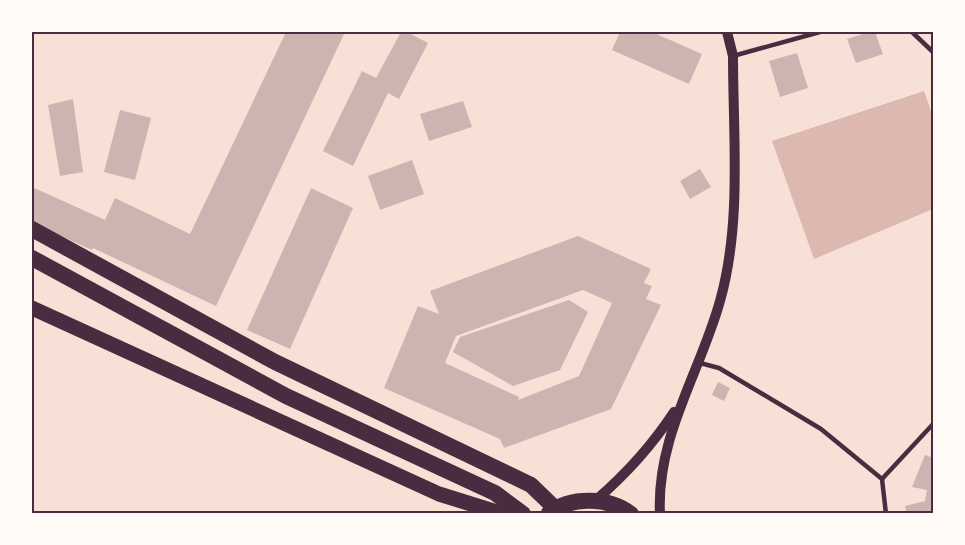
<svg xmlns="http://www.w3.org/2000/svg" width="965" height="545" font-family="'Asap Condensed',sans-serif">
<rect width="100%" height="100%" fill="#f7e1d7"/>
<!-- water -->
<path fill="#dcb8b0" d="M 924,91 L 933,117 L 933,209 L 814,259 L 772,141 Z"/>
<!-- building -->
<g fill="#ccb4b1" fill-rule="evenodd">
<path d="M 286,32 L 345,32 L 216,306 L 93,248 L 92,250 L 32,223 L 32,187 L 105,220 L 115,198 L 190,234 Z"/>
<path d="M 401,32 L 407,32 L 428,43 L 399,99 L 388,93 L 353,166 L 323,151 L 362,71 L 376,78 Z"/>
<path d="M 620,32 L 652,32 L 702,54 L 689,84 L 612,50 Z"/>
<path d="M 869,32 L 875,32 L 883,54 L 856,63 L 847,39 Z"/>
<path d="M 797,53 L 808,88 L 780,97 L 769,61 Z"/>
<path d="M 73,99 L 83,172 L 60,176 L 48,105 Z"/>
<path d="M 463,101 L 472,127 L 429,141 L 420,114 Z"/>
<path d="M 120,110 L 151,118 L 135,180 L 104,172 Z"/>
<path d="M 412,160 L 424,194 L 380,210 L 368,176 Z"/>
<path d="M 700,169 L 711,187 L 690,199 L 680,181 Z"/>
<path d="M 311,188 L 353,208 L 290,349 L 247,330 Z"/>
<path d="M 578,236 L 651,269 L 644,283 L 652,286 L 646,299 L 661,305 L 611,409 L 504,448 L 500,439 L 384,388 L 418,306 L 439,314 L 430,291 ZM 583,290 L 612,303 L 579,376 L 518,400 L 519,397 L 445,363 L 456,336 Z"/>
<path d="M 569,300 L 588,312 L 560,370 L 513,386 L 453,352 L 460,337 Z"/>
<path d="M 718,382 L 730,388 L 724,401 L 712,395 Z"/>
<path d="M 925,455 L 934,458 L 934,514 L 907,514 L 905,506 L 925,501 L 927,490 L 912,487 Z"/>
</g>
<g fill="none" stroke-linecap="round" stroke-linejoin="round">
<!-- service -->
<g stroke="#4a2c40" stroke-width="4.5">
<path d="M 912,32 L 934,53"/>
<path d="M 733,56 L 820,32"/>
<path d="M 700,363 L 719,368 L 821,429 L 882,479 L 886,514"/>
<path d="M 882,479 L 934,423"/>
</g>
<!-- tertiary -->
<g stroke="#4a2c40" stroke-width="10">
<path d="M 596,500 C 625,475 653,444 674,412"/>
<path d="M 660,514 C 656,437 700,373 720,301 C 742,223 733,137 733,56 L 727,32"/>
</g>
<!-- primary -->
<path stroke="#4a2c40" stroke-width="15" d="M 32,308 L 439,494 L 503,514"/>
<!-- trunk -->
<g stroke="#4a2c40" stroke-width="16">
<path d="M 32,229 L 275,362 L 531,485 L 561,514"/>
<path d="M 32,258 L 286,396 L 495,493 L 523,514"/>
<path d="M 549,513 C 571,496 609,497 631,514"/>
</g>
</g>
<!-- border -->
<rect width="965" height="545" fill="none" stroke="#fffaf5" stroke-width="66"/>
<rect x="33" y="33" width="899" height="479" fill="none" stroke="#4a2c40" stroke-width="2"/>
</svg>
